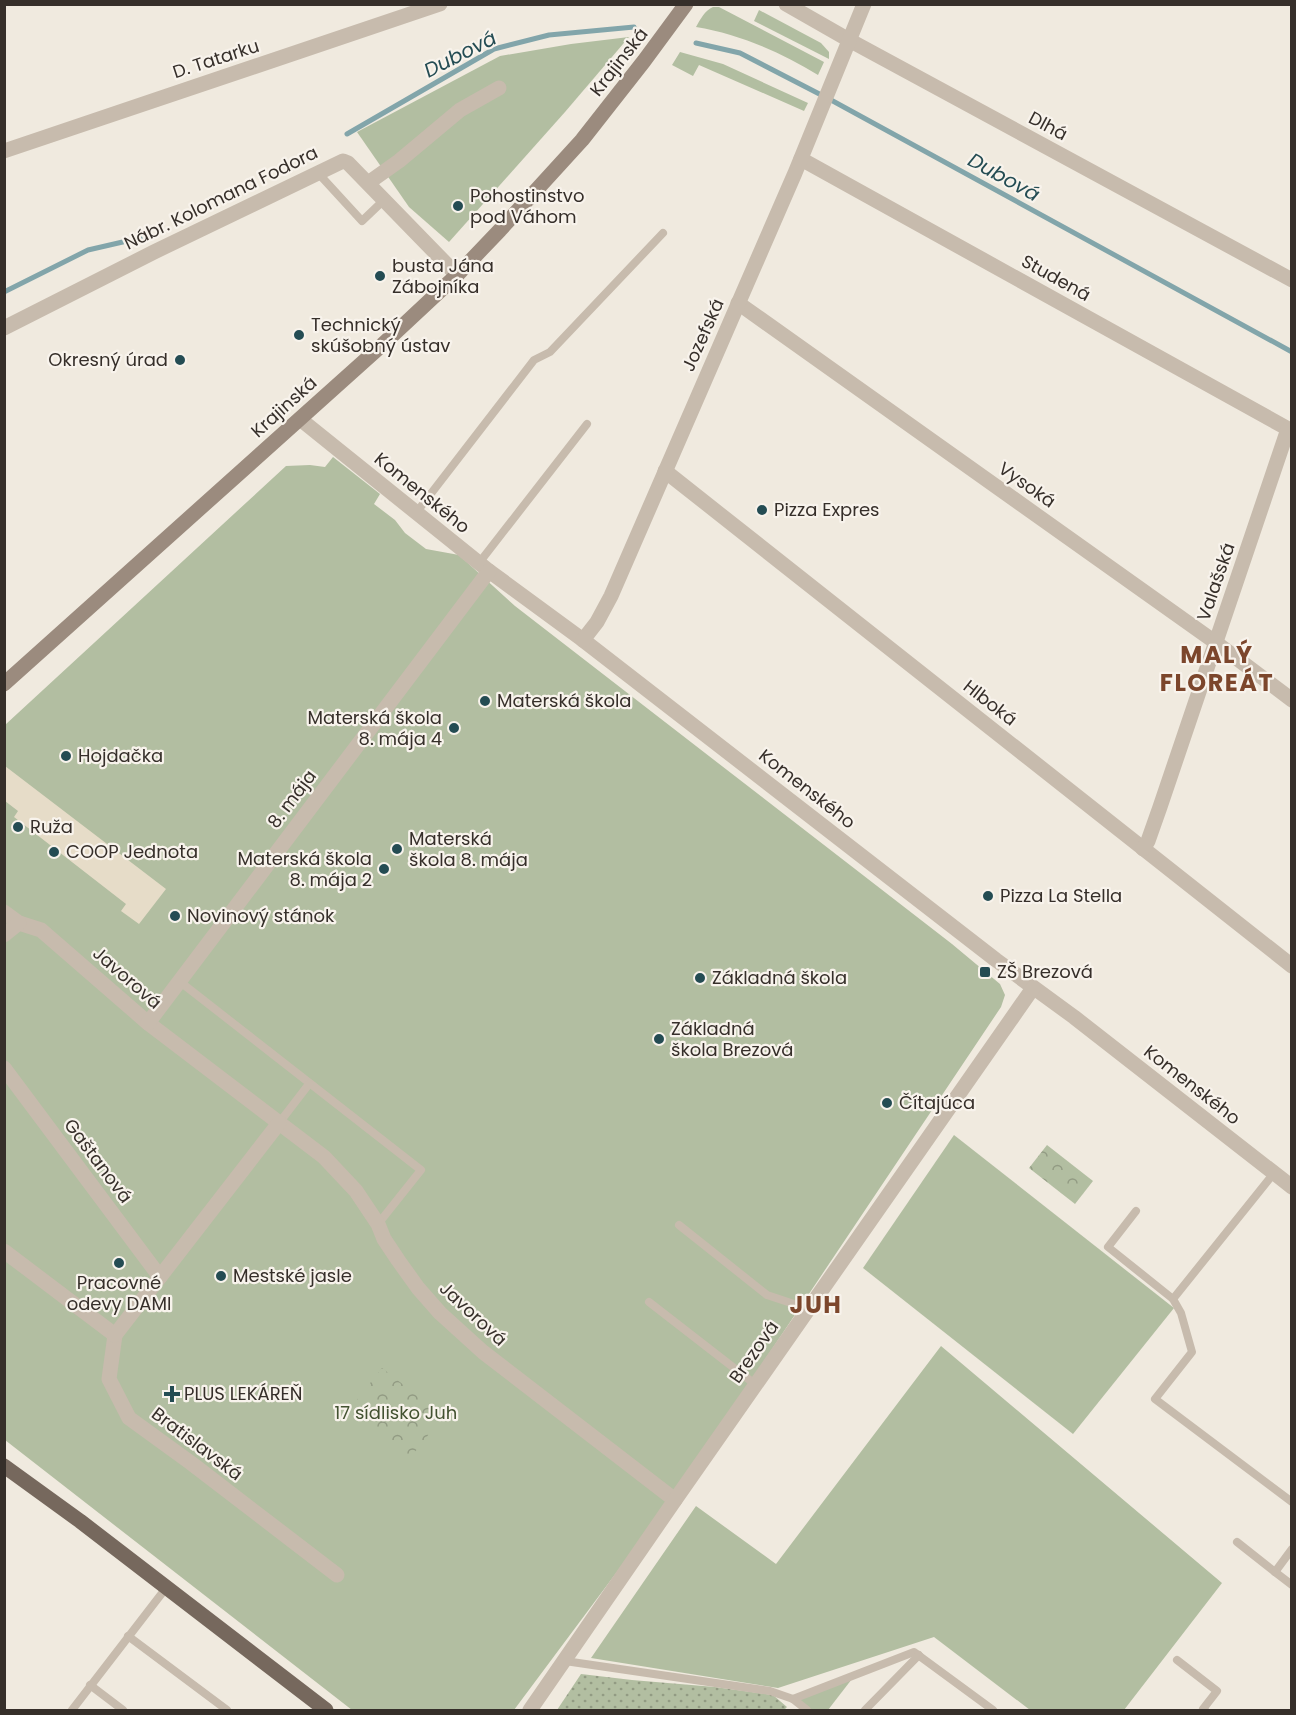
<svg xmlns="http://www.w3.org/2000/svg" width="1296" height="1715" viewBox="0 0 1296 1715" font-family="Poppins,sans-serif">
  <defs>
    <pattern id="park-crowns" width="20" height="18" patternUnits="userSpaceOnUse" patternTransform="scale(1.5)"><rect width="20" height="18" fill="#b2bea1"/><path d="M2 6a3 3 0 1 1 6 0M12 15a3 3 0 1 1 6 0" fill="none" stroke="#929b83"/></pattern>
    <pattern id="garden-dots" width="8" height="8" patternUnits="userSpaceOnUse" patternTransform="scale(1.5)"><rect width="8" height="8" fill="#b2bea1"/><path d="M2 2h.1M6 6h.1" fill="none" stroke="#929b83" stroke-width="1.8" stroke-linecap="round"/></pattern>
  </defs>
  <rect width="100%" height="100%" fill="#f0eadf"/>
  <!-- grass -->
  <g fill="#b2bea1">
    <path d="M713,7H719L824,62L818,75C780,52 739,34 696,27C700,20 705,10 713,7Z"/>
    <path d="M759,10L821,43L829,52V59L754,21Z"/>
    <path d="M629,37L565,112L449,242L409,207L357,132L500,56L571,44Z"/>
    <path d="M680,52L723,64L808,103L804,111L699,65L693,76L672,65Z"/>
    <path d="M333,457L380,494L374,504L395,520L405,533L426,549L459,555L515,606L952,944L1000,984L1005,995L1001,1007L675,1494L514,1710H352L5,1440V725L286,466L310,465L325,467Z"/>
    <path d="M954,1135L1174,1308L1073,1434L863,1268Z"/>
    <path d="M941,1346L1222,1583L1124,1710H1030L934,1637L778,1688L591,1658L696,1506L776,1564Z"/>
    <path d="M855,1675L828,1710H807L793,1699Z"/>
  </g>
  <!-- park -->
  <g fill="url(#park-crowns)">
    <path d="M1047,1145L1093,1181L1075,1204L1029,1168Z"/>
    <path d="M382,1368L443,1416L411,1457L349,1410Z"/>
  </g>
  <!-- garden -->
  <path fill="url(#garden-dots)" d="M581,1674L632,1680L715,1687L773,1695L787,1707L784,1710H557Z"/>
  <!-- plaza -->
  <path fill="#e6dcc8" d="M5,766L166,889L139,924L121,911L126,904L14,817L18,811L5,801Z"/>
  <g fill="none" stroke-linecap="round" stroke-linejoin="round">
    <!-- stream -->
    <g stroke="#82a5aa" stroke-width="5">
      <path d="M696,43L740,53L831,100L1292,352"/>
      <path d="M347,134L494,49L549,35L634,27"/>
      <path d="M4,292L88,250L140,238"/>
    </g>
    <!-- service -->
    <g stroke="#c7bbad" stroke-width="8">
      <path d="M318,173L362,221L384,200"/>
      <path d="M416,513L534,360L550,352L663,233"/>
      <path d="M479,563L587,424"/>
      <path d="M179,981L421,1170L378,1224"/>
      <path d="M279,1123L309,1084"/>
      <path d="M1136,1211L1108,1247L1173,1299L1274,1173"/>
      <path d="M679,1225L767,1295L797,1305L806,1312"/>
      <path d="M1173,1299L1181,1313L1192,1352L1155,1399L1292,1502"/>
      <path d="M649,1302L756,1385"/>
      <path d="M1237,1542L1275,1572L1292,1549"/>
      <path d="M1275,1572L1292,1585"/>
      <path d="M128,1636L227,1710"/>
      <path d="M1177,1660L1217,1691L1203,1709L1205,1710"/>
      <path d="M565,1661L770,1691L793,1699L914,1652L993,1710"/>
      <path d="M90,1685L123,1710"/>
      <path d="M793,1699L807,1710"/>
      <path d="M72,1710L166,1588"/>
      <path d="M865,1710L919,1655"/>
    </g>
    <!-- minor -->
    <g stroke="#c7bbad" stroke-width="15">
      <path d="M786,4L849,40L1292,280"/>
      <path d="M4,151L440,4"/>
      <path d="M801,159L1292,431"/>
      <path d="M368,183L399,161L460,110L499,88"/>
      <path d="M738,303L1215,642L1292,700"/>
      <path d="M4,328L154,252L343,161L348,163L457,275"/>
      <path d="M300,419L489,571L583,640L996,960L1074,1017L1292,1187"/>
      <path d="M665,471L1292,966"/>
      <path d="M583,640L597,622L611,596L795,173L864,4"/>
      <path d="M1143,849L1148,841L1160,807L1288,429"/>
      <path d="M4,912L19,923L41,930L148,1023L324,1157L356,1191L378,1224L384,1239L398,1260L418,1288L440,1313L483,1352L675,1500"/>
      <path d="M4,935L19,923"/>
      <path d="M148,1023L489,571"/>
      <path d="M4,1068L160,1277"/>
      <path d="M4,1251L115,1335L109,1379L129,1418L191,1463L337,1575"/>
      <path d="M115,1335L279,1123"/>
      <path d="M530,1710L675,1500L1033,988"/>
    </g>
    <!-- secondary -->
    <path stroke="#9b8b7e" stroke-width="15" d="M4,684L381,346L457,275L500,230L582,140L644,61L686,4"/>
    <!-- primary -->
    <path stroke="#76685d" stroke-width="15" d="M4,1466L80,1521L326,1710"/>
  </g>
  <!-- markers -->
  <g fill="#244c53" stroke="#f8f3ec" stroke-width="2">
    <circle cx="458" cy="206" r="6"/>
    <circle cx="380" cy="276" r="6"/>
    <circle cx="299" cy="335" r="6"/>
    <circle cx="180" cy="360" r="6"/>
    <circle cx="762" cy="510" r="6"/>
    <circle cx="485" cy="701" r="6"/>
    <circle cx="454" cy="728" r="6"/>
    <circle cx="66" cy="756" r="6"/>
    <circle cx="18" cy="827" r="6"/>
    <circle cx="397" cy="849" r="6"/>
    <circle cx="54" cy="852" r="6"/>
    <circle cx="384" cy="869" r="6"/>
    <circle cx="988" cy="896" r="6"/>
    <circle cx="175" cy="916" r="6"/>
    <rect x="979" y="966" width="12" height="12" rx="3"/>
    <circle cx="700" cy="978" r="6"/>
    <circle cx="659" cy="1039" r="6"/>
    <circle cx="887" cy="1103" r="6"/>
    <circle cx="119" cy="1263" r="6"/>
    <circle cx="221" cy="1276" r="6"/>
    <path d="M169 1385h6v6h6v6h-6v6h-6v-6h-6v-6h6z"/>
  </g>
  <g text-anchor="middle" stroke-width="4.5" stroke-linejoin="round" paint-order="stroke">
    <!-- street labels -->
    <g font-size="18" fill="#362f2a" stroke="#f8f3ec">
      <text transform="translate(216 59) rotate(-18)" y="6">D. Tatarku</text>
      <text transform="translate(619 62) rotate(-52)" y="6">Krajinská</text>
      <text transform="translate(1048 126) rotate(28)" y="6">Dlhá</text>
      <text transform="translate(221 198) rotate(-26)" y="6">Nábr. Kolomana Fodora</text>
      <text transform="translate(1056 278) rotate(29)" y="6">Studená</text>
      <text transform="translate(703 335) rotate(-66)" y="6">Jozefská</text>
      <text transform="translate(284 407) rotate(-42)" y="6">Krajinská</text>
      <text transform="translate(1027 485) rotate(35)" y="6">Vysoká</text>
      <text transform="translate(422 493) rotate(39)" y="6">Komenského</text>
      <text transform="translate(1216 582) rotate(-71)" y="6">Valašská</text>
      <text transform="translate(990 703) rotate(38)" y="6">Hlboká</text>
      <text transform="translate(807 789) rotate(38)" y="6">Komenského</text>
      <text transform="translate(292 799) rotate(-53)" y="6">8. mája</text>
      <text transform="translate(127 978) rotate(41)" y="6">Javorová</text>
      <text transform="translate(1192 1085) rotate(38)" y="6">Komenského</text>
      <text transform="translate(98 1161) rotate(53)" y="6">Gaštanová</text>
      <text transform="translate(473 1314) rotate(43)" y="6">Javorová</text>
      <text transform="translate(754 1352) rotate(-55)" y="6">Brezová</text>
      <text transform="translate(197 1444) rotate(37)" y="6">Bratislavská</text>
    </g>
    <!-- poi labels -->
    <g font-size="18" fill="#362f2a" stroke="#f8f3ec" text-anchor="start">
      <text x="470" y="202">Pohostinstvo<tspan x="470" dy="21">pod Váhom</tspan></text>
      <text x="392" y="272">busta Jána<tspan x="392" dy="21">Zábojníka</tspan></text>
      <text x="311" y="331">Technický<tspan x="311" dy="21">skúšobný ústav</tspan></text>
      <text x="168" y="366" text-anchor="end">Okresný úrad</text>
      <text x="774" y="516">Pizza Expres</text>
      <text x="497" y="707">Materská škola</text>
      <text x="442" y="724" text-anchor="end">Materská škola<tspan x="442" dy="21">8. mája 4</tspan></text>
      <text x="78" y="762">Hojdačka</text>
      <text x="30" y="833">Ruža</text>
      <text x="409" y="845">Materská<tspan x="409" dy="21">škola 8. mája</tspan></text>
      <text x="66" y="858">COOP Jednota</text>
      <text x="372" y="865" text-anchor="end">Materská škola<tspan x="372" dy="21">8. mája 2</tspan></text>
      <text x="1000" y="902">Pizza La Stella</text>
      <text x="187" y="922">Novinový stánok</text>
      <text x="997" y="978">ZŠ Brezová</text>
      <text x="712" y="984">Základná škola</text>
      <text x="671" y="1035">Základná<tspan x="671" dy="21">škola Brezová</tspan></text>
      <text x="899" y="1109">Čítajúca</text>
      <text x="233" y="1282">Mestské jasle</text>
      <text x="119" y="1289" text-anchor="middle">Pracovné<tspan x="119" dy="21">odevy DAMI</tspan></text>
      <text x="184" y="1400">PLUS LEKÁREŇ</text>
    </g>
    <!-- park labels -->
    <g font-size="18" fill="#435231" stroke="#f8f3ec">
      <text x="396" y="1419">17 sídlisko Juh</text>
    </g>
    <!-- water labels -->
    <g font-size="20" font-style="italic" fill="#244c53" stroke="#f8f3ec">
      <text transform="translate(460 54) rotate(-27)" y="7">Dubová</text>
      <text transform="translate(1004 177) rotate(29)" y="7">Dubová</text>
    </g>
    <!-- district labels -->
    <g font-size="24" font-weight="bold" letter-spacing="1.5" fill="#7c462c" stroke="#f8f3ec">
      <text x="1217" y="663">MALÝ<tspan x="1217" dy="28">FLOREÁT</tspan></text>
      <text x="816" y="1313">JUH</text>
    </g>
  </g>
  <!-- border -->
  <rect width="1296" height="1715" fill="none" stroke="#362f2a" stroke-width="12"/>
</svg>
